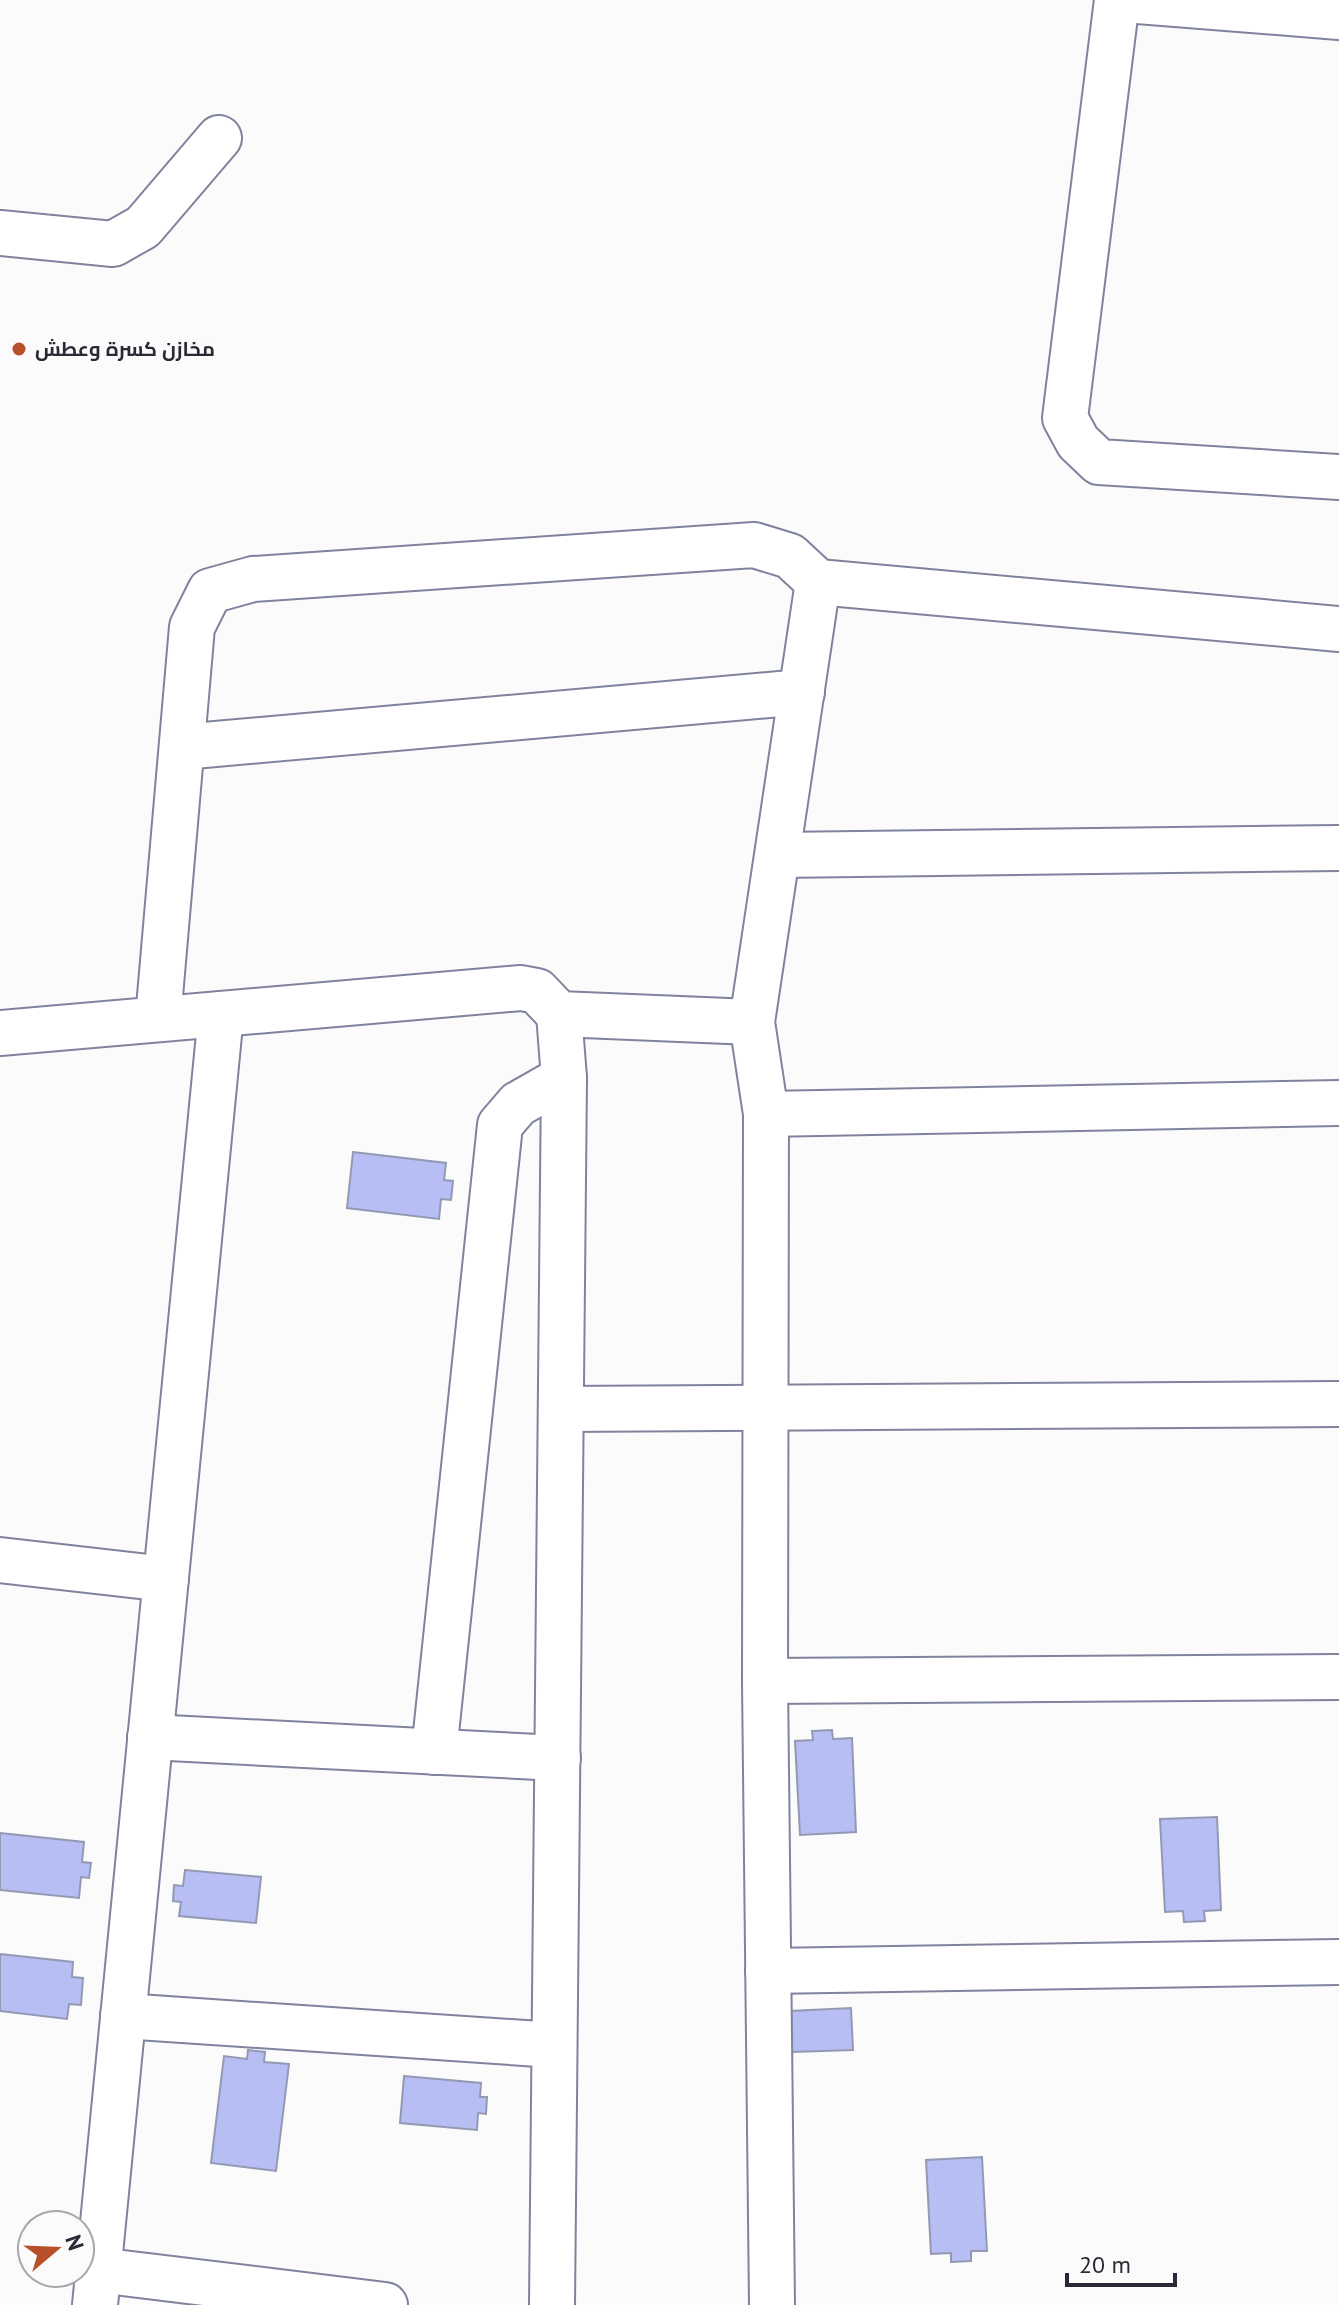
<svg xmlns="http://www.w3.org/2000/svg" width="1339" height="2305" viewBox="0 0 1339 2305" font-family="'PT Sans',Cairo,sans-serif">
  <rect width="100%" height="100%" fill="#fbfbfb"/>
  <!-- building -->
  <g fill="#b6bef4" stroke="#9499b3" stroke-width="2">
    <path d="M353,1152L446,1163L444,1180L453,1181L451,1200L441,1199L439,1219L347,1208Z"/>
    <path d="M832,1730L833,1739L852,1738L856,1832L800,1835L795,1741L813,1740L812,1731Z"/>
    <path d="M1217,1817L1221,1910L1204,1911L1205,1921L1184,1922L1183,1911L1165,1912L1160,1819Z"/>
    <path d="M0,1833L84,1842L82,1862L91,1863L89,1878L81,1877L79,1898L0,1890Z"/>
    <path d="M185,1870L261,1877L256,1923L179,1916L181,1902L173,1901L174,1885L183,1886Z"/>
    <path d="M0,1954L73,1962L72,1977L83,1978L81,2005L69,2004L67,2019L0,2011Z"/>
    <path d="M851,2008L853,2050L792,2052L790,2011Z"/>
    <path d="M248,2050L265,2052L264,2062L289,2064L276,2171L211,2163L224,2056L247,2059Z"/>
    <path d="M404,2076L481,2083L480,2097H487L486,2114L478,2113L477,2130L400,2123Z"/>
    <path d="M982,2157L987,2251H971V2261L951,2262V2253L931,2254L926,2160Z"/>
  </g>
  <g fill="none" stroke-linecap="round" stroke-linejoin="round">
    <!-- minor casing -->
    <g stroke="#7f839d" stroke-width="48">
      <g id="minor">
        <path d="M1117,0L1065,418L1078,442L1099,462L1339,477"/>
        <path d="M1125,0L1339,17"/>
        <path d="M0,233L113,244L143,227L219,138"/>
        <path d="M182,747L802,692"/>
        <path d="M778,855L1339,848"/>
        <path d="M158,1019L192,627L210,591L253,579L754,545L790,556L818,582L1339,629"/>
        <path d="M0,1033L521,988L537,991L559,1014L752,1022"/>
        <path d="M766,1114L1339,1103"/>
        <path d="M561,1409L1339,1404"/>
        <path d="M0,1560L166,1579"/>
        <path d="M765,1681L1339,1677"/>
        <path d="M150,1737L558,1758"/>
        <path d="M434,1752L500,1125L518,1104L564,1078"/>
        <path d="M768,1971L1339,1962"/>
        <path d="M123,2016L554,2045"/>
        <path d="M98,2270L385,2305"/>
        <path d="M95,2305L221,1014"/>
        <path d="M552,2305L564,1078L559,1014"/>
        <path d="M772,2305L765,1681L766,1114L752,1022L818,582"/>
      </g>
    </g>
    <!-- minor -->
    <use href="#minor" stroke="#fff" stroke-width="44"/>
  </g>
  <!-- markers -->
  <circle fill="#b74f29" stroke="#fbfbfb" stroke-width="3" cx="19" cy="349" r="8"/>
  <g text-anchor="middle" stroke-width="6" stroke-linejoin="round" paint-order="stroke">
    <!-- poi labels -->
    <g font-size="20" font-weight="bold" fill="#292a35" stroke="#fbfbfb" text-anchor="start">
      <text x="35" y="356">مخازن كسرة وعطش</text>
    </g>
  </g>
  <!-- north arrow -->
  <g transform="translate(56 2249) rotate(71)"><circle r="38" fill="#fbfbfb" stroke="#a7a7ac" stroke-width="2"/>
  <path d="M0-6L14 30L0 20L-14 30Z" fill="#b74f29"/>
  <text y="-12" font-size="22" font-weight="bold" text-anchor="middle" fill="#292a35">N</text>
  </g>
  <!-- scale -->
  <path d="M1067 2273v12h108v-12" fill="none" stroke="#292a35" stroke-width="4"/>
  <text x="1079" y="2273" font-size="24" fill="#292a35" stroke="#fbfbfb" stroke-width="6" paint-order="stroke">20 m</text>
</svg>
